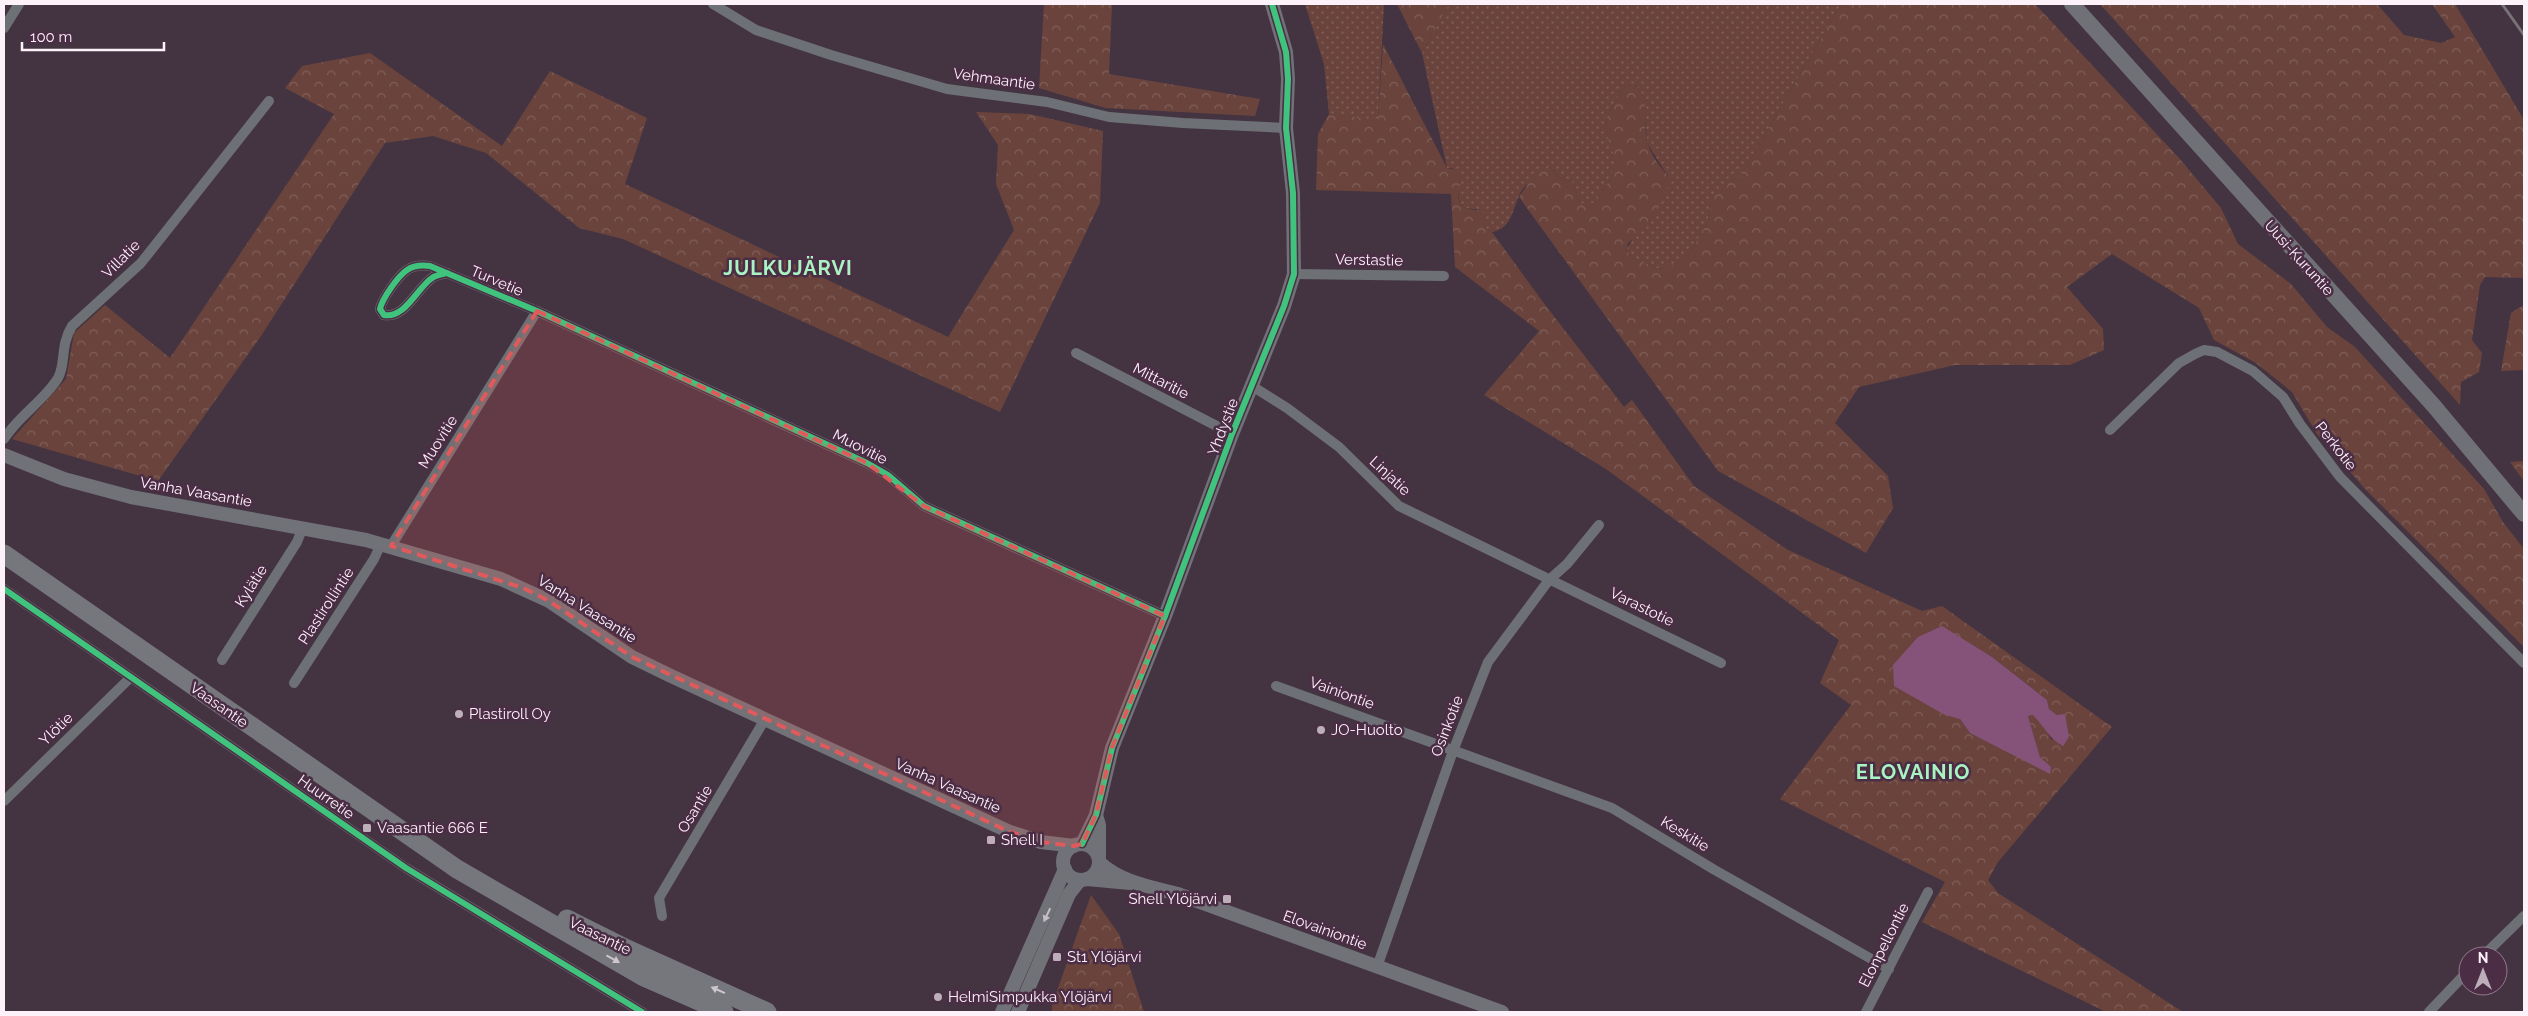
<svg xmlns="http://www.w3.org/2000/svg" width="2528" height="1016" viewBox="0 0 2528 1016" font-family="Raleway,sans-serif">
  <defs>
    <pattern id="grass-dots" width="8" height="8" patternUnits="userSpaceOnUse" patternTransform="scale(1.25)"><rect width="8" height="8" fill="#6a443c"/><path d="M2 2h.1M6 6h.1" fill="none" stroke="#805f59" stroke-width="1.8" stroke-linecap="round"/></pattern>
    <pattern id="forest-crowns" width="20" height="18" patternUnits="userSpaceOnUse" patternTransform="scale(1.25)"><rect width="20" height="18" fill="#6a443c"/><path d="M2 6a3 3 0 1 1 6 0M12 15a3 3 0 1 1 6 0" fill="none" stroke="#805f59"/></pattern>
  </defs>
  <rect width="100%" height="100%" fill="#443441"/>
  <!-- grass -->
  <g fill="url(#grass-dots)">
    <path d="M1305,4H1384L1378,121L1329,114L1324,64Z"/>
    <path d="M1449,4H1841L1741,175L1725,184L1710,205L1708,222L1687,257L1674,266L1659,269L1632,258L1626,250L1669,178L1647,143L1644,98L1636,85H1626C1619,96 1607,110 1606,123C1605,133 1609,141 1613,150C1620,169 1605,188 1594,203H1581L1572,182L1558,176L1550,167C1542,173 1528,181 1522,190C1512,206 1514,228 1492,232L1485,227L1477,209C1453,210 1459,193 1460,176L1452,168H1447L1422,53Z"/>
  </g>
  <!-- forest -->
  <g fill="url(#forest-crowns)" fill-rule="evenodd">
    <path d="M1044,4H1112L1109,74L1260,99L1255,116L1106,108L1039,88Z"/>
    <path d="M1397,4H1449L1422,53Z"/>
    <path d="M1841,4H2035L2179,158L2221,208L2238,244L2291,284L2327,327L2355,347L2484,489L2503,522L2524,549V647L2366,490L2317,434L2292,392L2256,363L2214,340L2199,308L2112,254L2067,287L2103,329L2104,350L2070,365H1955L1859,387L1835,423L1888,476L1893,508L1866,553L1718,471L1519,197L1535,173L1550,167L1558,176L1572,182L1581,203H1594C1605,188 1620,169 1612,150C1609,140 1605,134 1606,123C1607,110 1619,96 1626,85L1632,83C1653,96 1642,121 1647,141C1650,155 1661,167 1669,178L1670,184L1648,226L1628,243L1626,250L1632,258L1659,269L1674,265L1687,257L1708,222L1711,198L1725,184L1741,175Z"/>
    <path d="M2100,4H2377L2404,35L2441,43L2455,37L2432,4H2455L2524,120V278L2485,277L2480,285L2472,340L2482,353L2479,372L2461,382L2460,405Z"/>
    <path d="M1383,44L1447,168C1474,172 1451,192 1461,204C1466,211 1476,209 1483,211L1485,227L1492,232L1543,302L1624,407L1632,400L1694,486L1788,550L1922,611L1942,606L2112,727L1998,862L1988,880L1998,893L2183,1012H2106L1922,922L1945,882L1780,799L1851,705L1820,683L1839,640L1606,469L1484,395L1539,331L1455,267L1451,194L1316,190L1318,134L1329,114L1378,120ZM1942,627L1992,657L2047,700L2049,709L2057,715L2052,741L2044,726L2033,714L2028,716L2040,757L2050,767L1970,733L1960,719Z"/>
    <path d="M370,53L502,146L550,71L647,118L625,184L948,337L1014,230L996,184L998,145L976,112L1030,114L1103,131L1100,203L1000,412L623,239L579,228L486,153L433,136L385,143L261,336L158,481L12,439L66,379L74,333L105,305L170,358L334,114L285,88L302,66Z"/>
    <path d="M2522,306H2524V370L2501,371L2511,313Z"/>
    <path d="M2524,461V481L2510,462Z"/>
    <path d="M1091,895L1119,934L1144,1012H1052V1005Z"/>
  </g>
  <!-- water -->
  <path fill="#85537a" d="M1942,626L1992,657L2047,700L2049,709L2057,715L2065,714L2069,737L2063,746C2049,739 2044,726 2033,715L2028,716L2040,757L2051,767L2050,774L1970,733L1960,719L1945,715L1894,686L1893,665L1918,637Z"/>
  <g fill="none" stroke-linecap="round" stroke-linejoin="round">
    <!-- street -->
    <g stroke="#6d7175" stroke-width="10">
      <path d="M713,4L756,30L831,55L947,89L1047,102L1109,117L1183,123L1286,128"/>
      <path d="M4,28L19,4"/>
      <path d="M447,273C442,274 436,275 432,278C417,288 405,319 384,315L380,309C382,299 398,276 407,270C414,265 422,265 430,266L537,311L867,463L888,475L924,506L1165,616"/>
      <path d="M1294,274L1444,276"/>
      <path d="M1076,353L1232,434"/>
      <path d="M1252,386L1287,408L1339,447L1399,506L1721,663"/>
      <path d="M2110,430L2179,363L2195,354L2204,350L2217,352L2253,371L2283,397L2300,424L2340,477L2524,663"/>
      <path d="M4,439C18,416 44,401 58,378C66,364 60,345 72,326L141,263L269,101"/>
      <path d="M391,546L537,311"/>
      <path d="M4,589L406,868L642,1012"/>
      <path d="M222,660L297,542L303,527"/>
      <path d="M294,683L374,559L381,544"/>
      <path d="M1276,686L1612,808L1713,869L1889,969"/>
      <path d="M4,801L130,678"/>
      <path d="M662,916L659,898L765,719"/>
      <path d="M2483,956L2524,916"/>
      <path d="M1377,967L1453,751L1488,662L1549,580L1567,564L1599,525"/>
      <path d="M1866,1012L1928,892"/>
      <path d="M2429,1012L2468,971"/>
    </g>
    <!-- secondary -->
    <g stroke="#707278" stroke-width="14">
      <path d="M4,455L64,479L131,497L366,540L501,579L549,601L632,657L671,676L1010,832L1041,842L1074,846"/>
      <path d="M1096,815L1099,825V857"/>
      <path d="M1082,844L1096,815L1112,748L1165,616L1232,434L1284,306L1294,274L1293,193L1286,128L1288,79L1286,52L1272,4"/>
      <circle cx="1081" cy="862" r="18"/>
      <path d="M1099,862C1120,882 1151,887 1178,894L1502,1012"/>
      <path d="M1087,879L1130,883"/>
      <path d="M1002,1012L1065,869"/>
      <path d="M1018,1012L1069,894L1080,880"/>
    </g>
    <!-- primary -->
    <path stroke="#707077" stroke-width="16" d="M2072,4L2434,406L2524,514"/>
    <!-- highway -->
    <g stroke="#76777d" stroke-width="19">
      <path d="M4,554L457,869L644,977L724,1012"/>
      <path d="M567,919L629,950L767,1012"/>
    </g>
    <!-- rail -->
    <path stroke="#777278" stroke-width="3" d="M2502,4L2524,35"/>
    <!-- cycleway casing -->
    <g stroke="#4b2d45" stroke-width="9">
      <g id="cycleway">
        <path d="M447,273C442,274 436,275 432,278C417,288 405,319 384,315L380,309C382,299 398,276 407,270C414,265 422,265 430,266L537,311L867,463L888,475L924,506L1165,616"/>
        <path d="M4,589L406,868L642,1012"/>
        <path d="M1082,844L1096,815L1112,748L1165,616L1232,434L1284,306L1294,274L1293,193L1286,128L1288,79L1286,52L1272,4"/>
      </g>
    </g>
    <!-- cycleway -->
    <use href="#cycleway" stroke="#40c37c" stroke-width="6"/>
  </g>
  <!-- one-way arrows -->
  <defs><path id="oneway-solid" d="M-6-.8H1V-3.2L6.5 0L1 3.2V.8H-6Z" transform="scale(1.25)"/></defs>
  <use fill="#c5bec6" href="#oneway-solid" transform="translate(1047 915) rotate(115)"/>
  <g fill="#cec6ce">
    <use href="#oneway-solid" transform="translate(613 959) rotate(29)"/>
    <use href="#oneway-solid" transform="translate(718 990) rotate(-156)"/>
  </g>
  <!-- marked area -->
  <path fill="#e05a5c" fill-opacity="0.2" stroke="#e05a5c" stroke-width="4" stroke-dasharray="10 6" stroke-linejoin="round" d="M537,311L867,463L924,506L1165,616L1112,748L1096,815L1082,844L1074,846L1041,842L1010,832L632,657L549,601L523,588L391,546Z"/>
  <!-- markers -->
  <g fill="#bcafb9" stroke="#4b2d45" stroke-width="2">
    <circle cx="459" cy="714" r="5"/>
    <circle cx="1321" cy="730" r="5"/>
    <rect x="362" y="823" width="10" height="10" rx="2.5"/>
    <rect x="986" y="835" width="10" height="10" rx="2.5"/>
    <rect x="1222" y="894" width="10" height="10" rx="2.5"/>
    <rect x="1052" y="952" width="10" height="10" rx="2.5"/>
    <circle cx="938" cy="997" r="5"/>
  </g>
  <g text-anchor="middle" stroke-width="5" stroke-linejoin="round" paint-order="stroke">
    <!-- street labels -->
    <g font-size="15" fill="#fdf1fa" stroke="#4b2d45">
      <text transform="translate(994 79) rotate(8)" y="5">Vehmaantie</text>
      <text transform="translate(2299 258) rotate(48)" y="5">Uusi-Kuruntie</text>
      <text transform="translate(121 259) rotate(-45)" y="5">Villatie</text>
      <text transform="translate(1369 260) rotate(1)" y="5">Verstastie</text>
      <text transform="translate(497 281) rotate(23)" y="5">Turvetie</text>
      <text transform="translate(1161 381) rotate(27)" y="5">Mittaritie</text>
      <text transform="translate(1223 427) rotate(-69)" y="5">Yhdystie</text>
      <text transform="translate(438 442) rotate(-58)" y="5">Muovitie</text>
      <text transform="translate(2336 446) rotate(52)" y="5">Perkotie</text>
      <text transform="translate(860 447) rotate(27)" y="5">Muovitie</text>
      <text transform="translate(1390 476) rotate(43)" y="5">Linjatie</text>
      <text transform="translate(196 492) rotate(10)" y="5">Vanha Vaasantie</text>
      <text transform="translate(251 586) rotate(-58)" y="5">Kylätie</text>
      <text transform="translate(326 606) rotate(-57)" y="5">Plastirollintie</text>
      <text transform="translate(1642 607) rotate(26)" y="5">Varastotie</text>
      <text transform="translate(587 609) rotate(32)" y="5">Vanha Vaasantie</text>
      <text transform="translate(1342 693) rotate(20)" y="5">Vainiontie</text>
      <text transform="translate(219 705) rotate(35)" y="5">Vaasantie</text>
      <text transform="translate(1447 726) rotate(-69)" y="5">Osinkotie</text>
      <text transform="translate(56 729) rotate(-44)" y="5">Ylötie</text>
      <text transform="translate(948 786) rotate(24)" y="5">Vanha Vaasantie</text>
      <text transform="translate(326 797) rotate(35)" y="5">Huurretie</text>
      <text transform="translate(695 809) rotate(-59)" y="5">Osantie</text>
      <text transform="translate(1685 834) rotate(31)" y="5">Keskitie</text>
      <text transform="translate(1325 930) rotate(20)" y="5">Elovainiontie</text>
      <text transform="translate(600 936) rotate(26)" y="5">Vaasantie</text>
      <text transform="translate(1884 945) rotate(-63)" y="5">Elonpellontie</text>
    </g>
    <!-- poi labels -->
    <g font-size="15" fill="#fdf1fa" stroke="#4b2d45" text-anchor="start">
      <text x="469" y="719">Plastiroll Oy</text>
      <text x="1331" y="735">JO-Huolto</text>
      <text x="377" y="833">Vaasantie 666 E</text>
      <text x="1001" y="845">Shell I</text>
      <text x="1217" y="904" text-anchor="end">Shell Ylöjärvi</text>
      <text x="1067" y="962">St1 Ylöjärvi</text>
      <text x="948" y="1002">HelmiSimpukka Ylöjärvi</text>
    </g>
    <!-- district labels -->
    <g font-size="20" font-weight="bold" letter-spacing="1" fill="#a9f3c2" stroke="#4b2d45">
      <text x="788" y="275">JULKUJÄRVI</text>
      <text x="1913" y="779">ELOVAINIO</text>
    </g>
  </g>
  <!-- border -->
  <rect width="2528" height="1016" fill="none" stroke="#fdf1fa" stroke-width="10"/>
  <!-- north arrow -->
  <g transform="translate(2483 971)"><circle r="24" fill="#4b2d45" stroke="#927b8d"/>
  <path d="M0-4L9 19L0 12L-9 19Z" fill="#bcafb9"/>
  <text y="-8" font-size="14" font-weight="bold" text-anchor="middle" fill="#fdf1fa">N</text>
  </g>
  <!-- scale -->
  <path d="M22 42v8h142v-8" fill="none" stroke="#fdf1fa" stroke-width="2.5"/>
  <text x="30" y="42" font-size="15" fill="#fdf1fa" stroke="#4b2d45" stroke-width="4" paint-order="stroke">100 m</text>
</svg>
